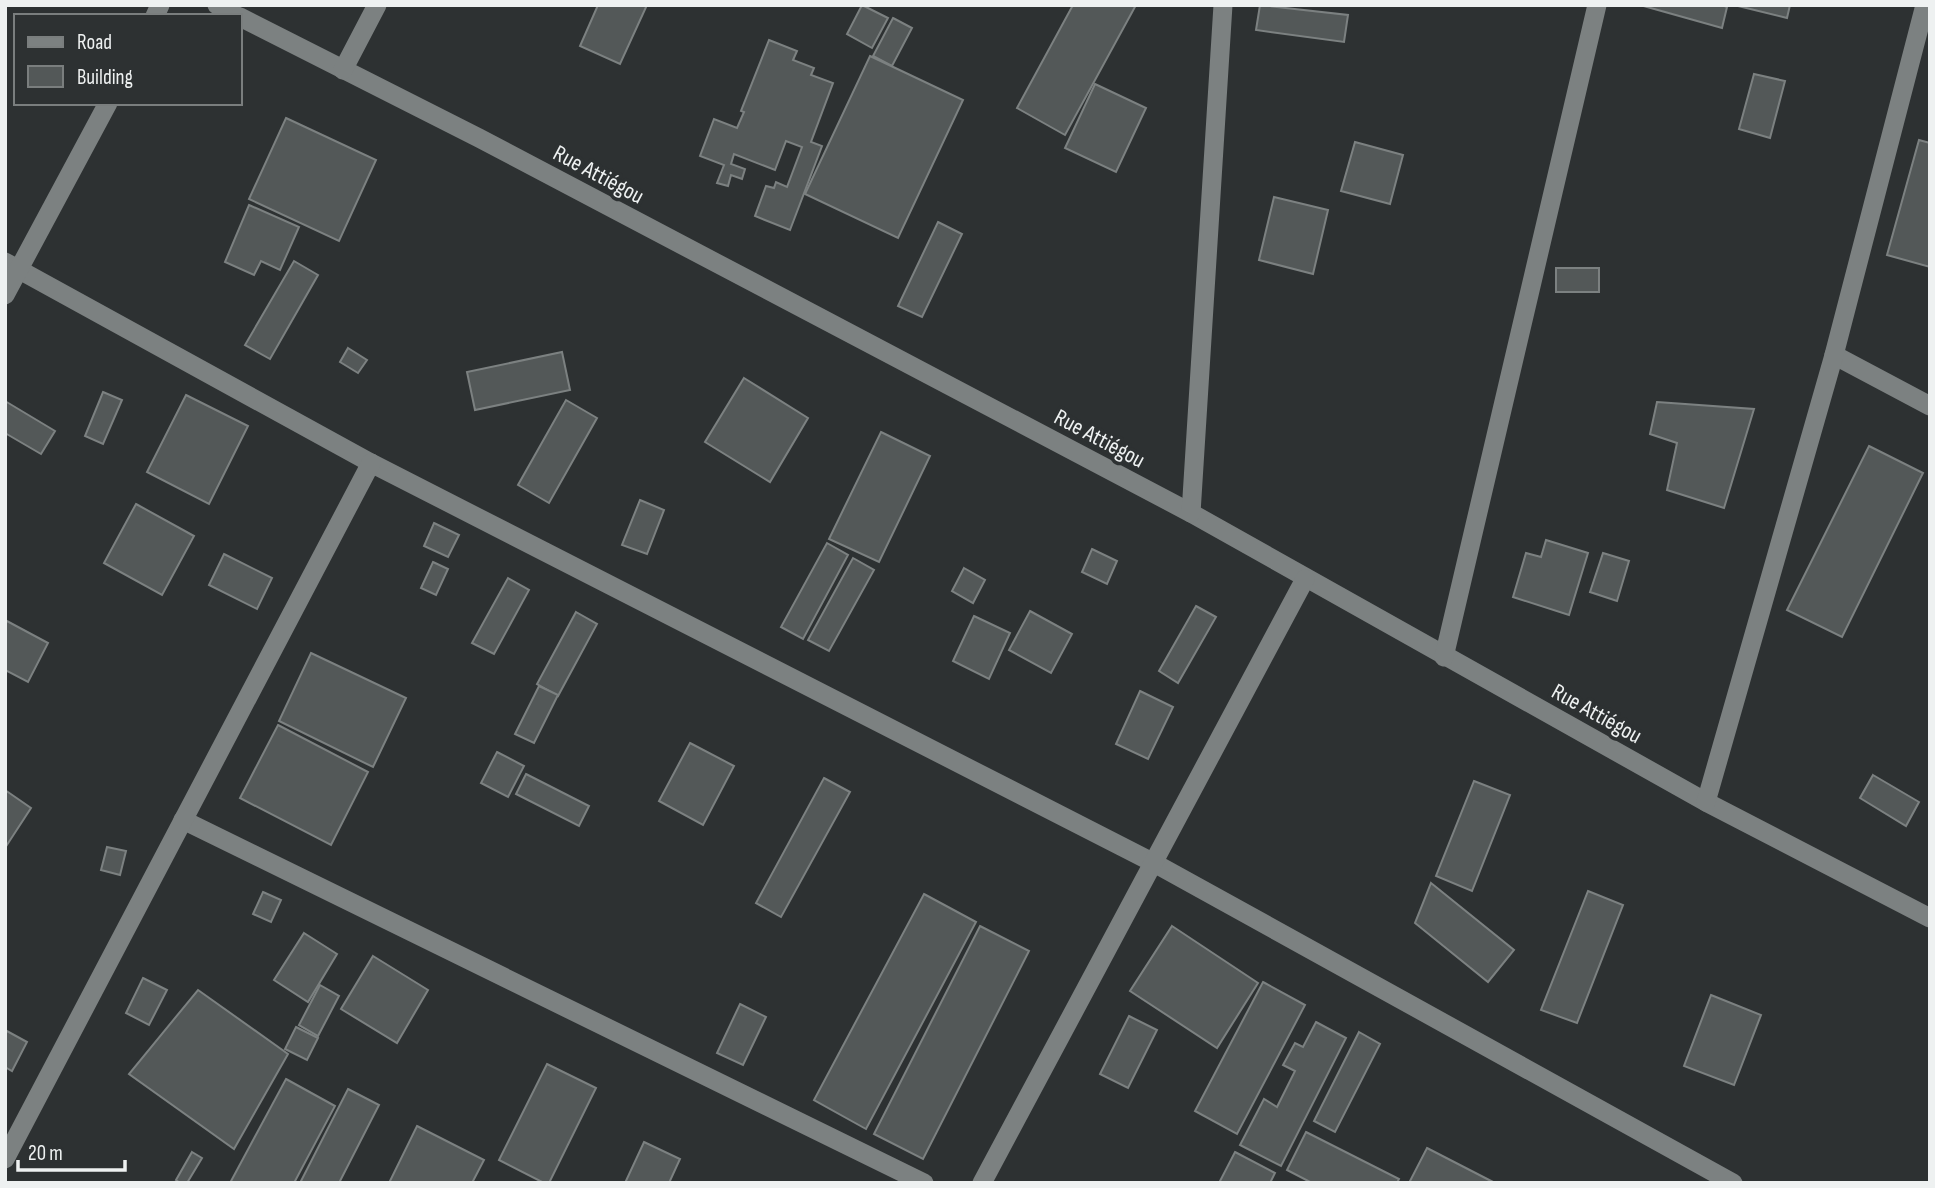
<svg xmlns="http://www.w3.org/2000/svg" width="1935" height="1188" viewBox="0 0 1935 1188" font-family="'Sofia Sans Condensed',sans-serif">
  <rect width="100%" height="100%" fill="#2d3132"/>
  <!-- building -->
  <g fill="#535858" stroke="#7c8181" stroke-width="2">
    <path d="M598,5H647L620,64L580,46Z"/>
    <path d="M862,5L888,18L872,48L847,34Z"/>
    <path d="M1073,5H1136L1065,135L1017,108Z"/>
    <path d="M1260,5L1348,15L1344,42L1256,30Z"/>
    <path d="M1640,5H1722L1727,7L1722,28Z"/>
    <path d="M1734,5H1790L1787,18Z"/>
    <path d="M893,18L912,28L892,66L873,56Z"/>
    <path d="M769,40L797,51L793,60L814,68L811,75L833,83L811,142L822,146L790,230L755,216L766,186L774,188L776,182L787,187L802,147L786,141L775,170L734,154L731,164L745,169L742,179L731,175L728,186L717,183L724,165L700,156L714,119L737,128L744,112L741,111Z"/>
    <path d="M870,56L963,100L898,238L805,194Z"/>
    <path d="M1754,74L1785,81L1770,138L1739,129Z"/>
    <path d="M1095,84L1146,108L1116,172L1065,148Z"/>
    <path d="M286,118L376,160L339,241L249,199Z"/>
    <path d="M1919,140L1930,143V267L1887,255Z"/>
    <path d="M1355,142L1403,155L1390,204L1341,191Z"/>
    <path d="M1274,197L1328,210L1313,274L1259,260Z"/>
    <path d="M249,205L299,227L280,270L261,261L254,275L225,262Z"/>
    <path d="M938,222L962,234L922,317L898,306Z"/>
    <path d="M294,261L318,275L270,359L245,345Z"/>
    <rect x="1556" y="268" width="43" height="24"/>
    <path d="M348,348L367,360L358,373L340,362Z"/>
    <path d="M562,352L570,390L475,410L467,372Z"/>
    <path d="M744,378L808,418L770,482L705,442Z"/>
    <path d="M103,392L122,400L103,444L85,436Z"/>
    <path d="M186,395L248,426L209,504L147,472Z"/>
    <path d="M566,400L597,418L549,503L518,485Z"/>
    <path d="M5,401L55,431L41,454L5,433Z"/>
    <path d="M1657,402L1754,409L1724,508L1667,490L1677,443L1650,434Z"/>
    <path d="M881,432L930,456L879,562L829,539Z"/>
    <path d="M1869,446L1923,473L1842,637L1787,610Z"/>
    <path d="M640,500L664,510L647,554L622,545Z"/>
    <path d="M136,504L194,536L162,595L104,563Z"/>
    <path d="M434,523L459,535L448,557L424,546Z"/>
    <path d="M1546,540L1588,553L1569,615L1513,597L1526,553L1541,557Z"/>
    <path d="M827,543L848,555L803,639L781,627Z"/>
    <path d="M1092,549L1117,561L1107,584L1082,572Z"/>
    <path d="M1603,553L1629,561L1617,601L1590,592Z"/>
    <path d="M224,554L272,578L257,609L209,585Z"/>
    <path d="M853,558L874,570L829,651L808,640Z"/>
    <path d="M433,562L448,569L436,595L421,588Z"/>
    <path d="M964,568L985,580L973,603L952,591Z"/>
    <path d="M508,578L529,590L494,654L472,643Z"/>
    <path d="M1196,606L1216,617L1178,683L1159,671Z"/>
    <path d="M1030,611L1072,634L1051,673L1009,650Z"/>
    <path d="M576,612L597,624L558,696L537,684Z"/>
    <path d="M974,616L1010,633L989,679L953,661Z"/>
    <path d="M5,620L48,643L28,682L5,670Z"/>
    <path d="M311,653L406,698L373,767L279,721Z"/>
    <path d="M539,686L558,695L534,743L515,734Z"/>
    <path d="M1140,691L1173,707L1148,759L1116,744Z"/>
    <path d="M278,725L368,772L331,845L240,798Z"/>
    <path d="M690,743L734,766L703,825L659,801Z"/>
    <path d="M497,752L524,766L508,797L481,783Z"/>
    <path d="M526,774L589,806L579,826L516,794Z"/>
    <path d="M1873,775L1919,802L1906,826L1860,798Z"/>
    <path d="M824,778L850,792L781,917L756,903Z"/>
    <path d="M1474,781L1510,795L1472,891L1436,876Z"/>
    <path d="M5,790L31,808L5,848Z"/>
    <path d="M107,847L126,851L120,875L101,870Z"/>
    <path d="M1431,883L1514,950L1488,982L1415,923Z"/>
    <path d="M1588,891L1623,905L1577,1023L1541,1010Z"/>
    <path d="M263,892L281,900L271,922L253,914Z"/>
    <path d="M924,894L976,922L866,1129L814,1100Z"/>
    <path d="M980,926L1029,951L923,1159L874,1134Z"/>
    <path d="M1172,926L1258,983L1217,1048L1130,991Z"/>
    <path d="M304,933L337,954L308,1002L274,980Z"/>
    <path d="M373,956L428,990L397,1043L341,1009Z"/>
    <path d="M143,978L167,990L149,1025L126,1013Z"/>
    <path d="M1263,982L1305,1005L1237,1134L1195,1111Z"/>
    <path d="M320,985L339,996L318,1036L299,1025Z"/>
    <path d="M198,990L288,1054L234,1149L129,1074Z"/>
    <path d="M1711,995L1761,1015L1734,1085L1684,1066Z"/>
    <path d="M740,1004L766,1017L743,1065L717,1053Z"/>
    <path d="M1129,1016L1157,1030L1128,1088L1100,1074Z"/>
    <path d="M1316,1022L1346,1038L1281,1166L1240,1145L1264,1099L1277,1107L1295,1071L1283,1065L1295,1043L1303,1047Z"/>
    <path d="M296,1027L318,1038L307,1060L285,1049Z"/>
    <path d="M5,1030L27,1042L12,1071L5,1067Z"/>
    <path d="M1359,1032L1380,1044L1335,1132L1314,1121Z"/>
    <path d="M547,1064L596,1088L549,1183H544L499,1160Z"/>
    <path d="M286,1079L335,1106L294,1183H230Z"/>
    <path d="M348,1089L379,1105L339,1183H300Z"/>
    <path d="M417,1126L484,1160L472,1183H389Z"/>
    <path d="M1306,1132L1399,1179L1397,1183H1312L1287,1170Z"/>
    <path d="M644,1142L680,1159L669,1183H625Z"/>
    <path d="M1427,1148L1495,1183H1409Z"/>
    <path d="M192,1152L202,1158L187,1183H180L176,1180Z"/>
    <path d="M1235,1152L1275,1173L1270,1183H1219Z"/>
  </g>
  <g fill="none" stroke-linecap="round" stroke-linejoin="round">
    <!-- minor -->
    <g stroke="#7c8181" stroke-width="19">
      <path d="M217,5L237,16"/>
      <path d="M155,16L160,5"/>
      <path d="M240,17L479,138L1191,513L1706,802L1930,918"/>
      <path d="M343,70L377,5"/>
      <path d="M5,262L371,463L1154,863L1733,1183"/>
      <path d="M5,295L108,103"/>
      <path d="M1834,355L1930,406"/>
      <path d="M1191,513L1223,5"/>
      <path d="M1444,657L1597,5"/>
      <path d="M1706,802L1834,355L1925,5"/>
      <path d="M183,820L924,1183"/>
      <path d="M5,1159L371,463"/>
      <path d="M982,1183L1305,579"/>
    </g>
  </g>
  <g text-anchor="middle" stroke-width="7" stroke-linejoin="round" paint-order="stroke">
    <!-- street labels -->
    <g font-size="23" fill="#eef1f1" stroke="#2d3132">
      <text transform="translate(599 174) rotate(28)" y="8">Rue Attiégou</text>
      <text transform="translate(1100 438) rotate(28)" y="8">Rue Attiégou</text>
      <text transform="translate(1597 713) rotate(29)" y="8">Rue Attiégou</text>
    </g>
  </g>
  <!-- border -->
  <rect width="1935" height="1188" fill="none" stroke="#eef1f1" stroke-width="14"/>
  <!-- legend -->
  <rect x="14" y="14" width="228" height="91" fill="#2d3132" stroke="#7a7e7e" stroke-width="2"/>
  <rect x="28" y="37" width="35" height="10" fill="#7c8181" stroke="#7a7e7e" stroke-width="2"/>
  <text x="77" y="49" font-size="21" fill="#eef1f1">Road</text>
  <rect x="28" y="66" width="35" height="21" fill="#535858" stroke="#7a7e7e" stroke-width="2"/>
  <text x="77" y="84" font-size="21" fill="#eef1f1">Building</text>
  <!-- scale -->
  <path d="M18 1160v10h107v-10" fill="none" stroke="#eef1f1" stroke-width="3.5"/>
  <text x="28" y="1160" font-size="21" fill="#eef1f1" stroke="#2d3132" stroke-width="5" paint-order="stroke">20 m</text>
</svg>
